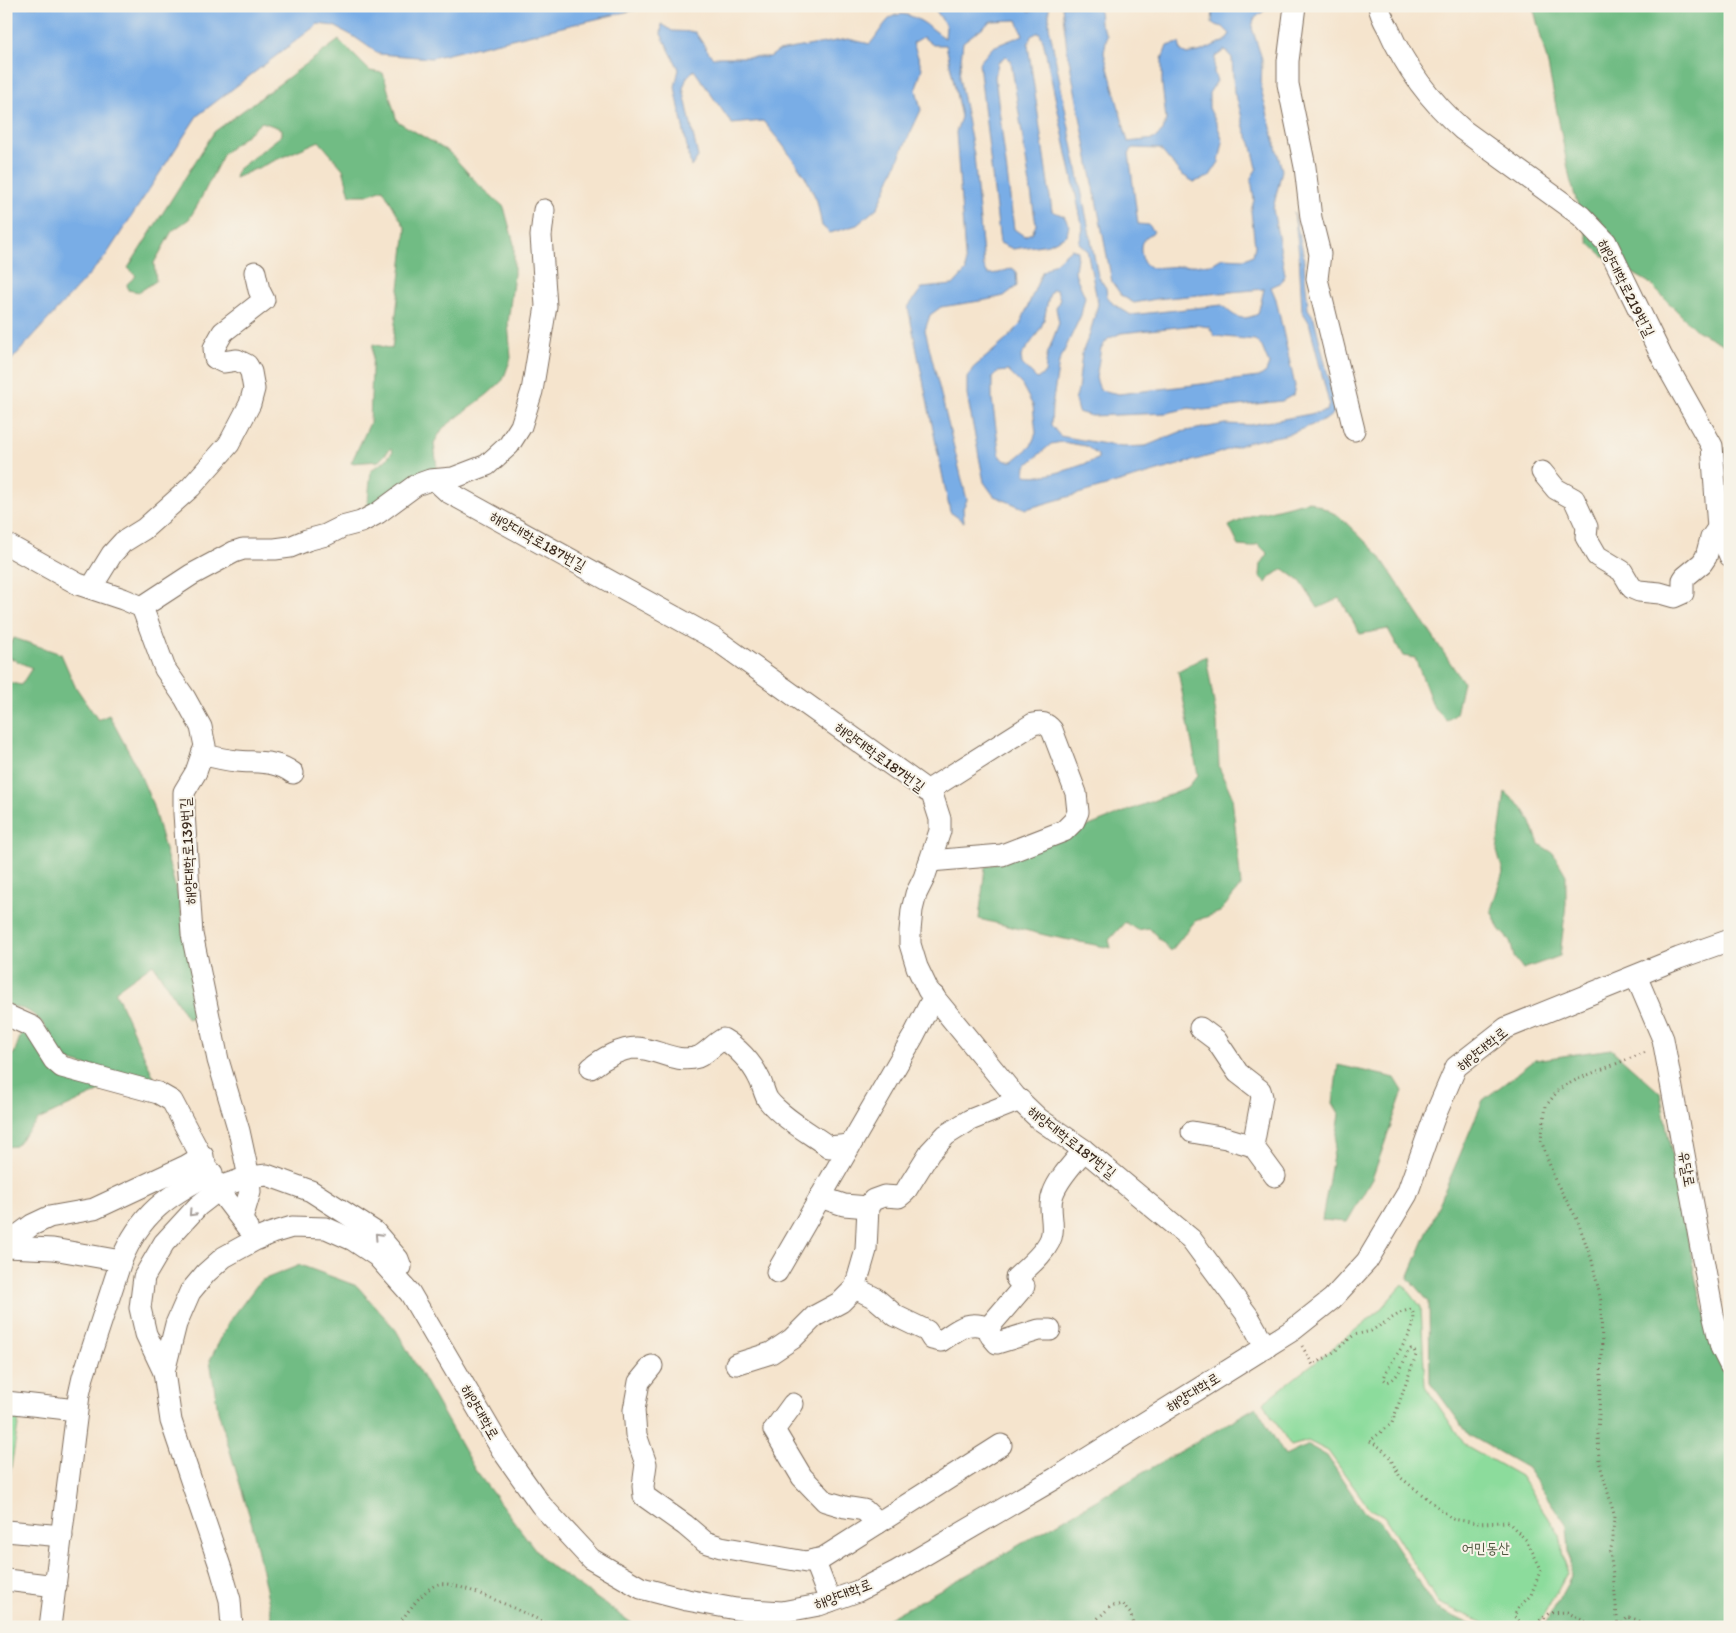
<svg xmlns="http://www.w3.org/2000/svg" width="1736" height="1633" viewBox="0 0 1736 1633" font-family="Itim,'Poor Story',sans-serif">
  <rect width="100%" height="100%" fill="#f7f3e8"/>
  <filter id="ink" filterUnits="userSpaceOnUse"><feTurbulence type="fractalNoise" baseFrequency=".02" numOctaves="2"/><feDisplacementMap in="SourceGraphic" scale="10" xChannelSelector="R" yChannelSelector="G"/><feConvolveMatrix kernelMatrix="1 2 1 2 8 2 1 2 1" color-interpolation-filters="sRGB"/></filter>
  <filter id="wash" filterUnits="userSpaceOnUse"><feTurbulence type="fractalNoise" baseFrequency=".0096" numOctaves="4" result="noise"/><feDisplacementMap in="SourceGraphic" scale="20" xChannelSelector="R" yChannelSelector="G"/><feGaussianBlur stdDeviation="1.12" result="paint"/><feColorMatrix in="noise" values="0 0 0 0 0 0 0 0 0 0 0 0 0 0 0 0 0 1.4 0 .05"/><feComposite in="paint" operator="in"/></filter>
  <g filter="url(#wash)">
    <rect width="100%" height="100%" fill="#f5e4cd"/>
    <!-- green -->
    <g fill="#8cdc9c" stroke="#64835d">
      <path d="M1403,1284L1421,1307L1425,1386L1465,1445L1520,1476L1560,1535L1567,1574L1537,1627H1493L1439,1603L1384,1516L1369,1508L1328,1451L1308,1441L1291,1446L1263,1403L1377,1313Z"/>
      <path d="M6,1419L19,1420L6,1496Z"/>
    </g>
    <!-- forest -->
    <g fill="#71bc84" stroke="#567351">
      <path d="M1533,6H1730V348L1696,330L1648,282L1602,255L1589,243L1570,179L1548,65Z"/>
      <path d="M339,40L370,71L383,73L397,121L449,152L479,185L504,207L514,244V274L508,323L511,358L503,380L488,394L443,428L434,443L437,468L420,476L364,516L368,501L371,470L385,461L393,451L391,448L379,461L351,463L370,423L373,344L392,349L406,229L383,189L367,195H350L343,169L319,141L235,178L237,170L282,135V129L262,122L224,153L197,206L189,219L172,231L154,263L156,281L139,292L128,290L127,284L136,276L128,268L214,132Z"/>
      <path d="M1309,501L1339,516L1379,555L1463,682L1456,714L1447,721L1434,708L1415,658L1403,656L1388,629L1360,634L1340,598L1318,608L1301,582L1284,569L1271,576L1266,583L1260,576L1261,564L1268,554L1258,544L1250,547L1239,546L1229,526L1250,516Z"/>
      <path d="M14,638L61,654L75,686L98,720L109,715L137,767L152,803L179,900L199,1013L188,1019L153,964L115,991L155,1080L121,1076L61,1058C53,1040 46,1021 28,1011C20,1007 13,1008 6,1003V682L21,685L32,668L6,656V651Z"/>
      <path d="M1206,656L1217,721L1219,767L1232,796L1241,886L1220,912L1195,921L1171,951L1149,928L1137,930L1125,922L1109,940L1111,948L1049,936L979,919L985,867L1188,787L1198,775L1178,671Z"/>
      <path d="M1505,792L1522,807L1530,820L1539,844L1553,853L1566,875V904L1560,956L1523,969L1514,957L1510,941L1499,929L1491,910L1503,872L1497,851Z"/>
      <path d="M22,1031L105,1089L38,1120L15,1146L6,1147V1056L14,1054Z"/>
      <path d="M1611,1049L1660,1093L1698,1291L1724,1372L1730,1377V1627H1544L1571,1577L1567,1526L1527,1468L1469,1435L1430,1382L1429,1302L1408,1278L1483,1100L1535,1060Z"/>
      <path d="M1338,1065L1395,1078L1403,1091L1372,1179L1347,1222L1322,1220L1340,1115L1333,1103Z"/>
      <path d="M300,1265L357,1286L396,1330L475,1470L544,1561L633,1624L632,1627H274L252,1524L218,1411L210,1360L229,1322L260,1281Z"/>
      <path d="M1256,1407L1285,1456L1308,1445L1327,1456L1364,1512L1379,1520L1436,1608L1476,1627H873L997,1558Z"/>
    </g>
    <!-- water -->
    <g fill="#79ade6" stroke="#5a6c82" fill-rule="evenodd">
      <path d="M6,6H651L431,58L379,54L353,36L334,26L318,24L197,116L105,257L6,366Z"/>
      <path d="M946,6H1027L1029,11L1037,10V6H1049V26L1098,276L1106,288L1107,296L1113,304L1131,315L1222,305C1235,317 1240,322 1258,314L1264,289L1156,299L1134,303L1122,296L1112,282L1067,49L1062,6H1099L1100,23L1107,35L1104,53L1128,142L1154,139L1163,131L1166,119L1162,84V59L1167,46L1179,43L1181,51L1187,54C1193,52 1198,53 1204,50C1212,47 1216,43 1224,42L1230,34L1223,27L1212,24L1213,6H1270L1254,19L1252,28L1262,59L1261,89L1282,170L1273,209L1285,274L1282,282L1271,287L1276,299L1295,386L1293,395L1282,401L1203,410L1189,408L1167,413L1091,416L1078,412L1075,400L1078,390L1082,353L1090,333L1098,304L1087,250L1079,243L1083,229L1043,40L1039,32L1031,36L1028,45L1052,211L1064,216L1069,225L1067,235L1049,244L1013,249L1000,243L979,63L993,47L1023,35L1017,20L991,21L963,42L959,77L974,155L984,267L988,274L999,273L1012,268L1016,271L1017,286L1004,296L986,300L941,307L930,315L925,330L967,500L963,508L964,522L950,512L908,307L922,288L953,285L966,271L956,132L961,117L946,45H933L923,37L913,43L922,68L916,89L921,110L901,153L878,207L857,225L830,233L822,226L817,201L805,176L782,144L763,121L732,124L694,70L687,77L683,88L698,157L691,167L675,87L679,69L661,34L662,24L672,31L695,32L712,57H770L778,51L848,39L870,44C876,37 882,26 889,19C906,4 931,29 945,38L946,26L935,9ZM1225,50L1232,58L1234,93L1238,102L1245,131L1251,143L1257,168L1251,178L1254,200L1251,211L1255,246L1253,255L1245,259L1222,258L1212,264L1151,268L1143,262C1140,246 1138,241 1154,232L1149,225L1138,224L1129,153L1133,148L1160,149L1181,174L1194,182L1209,177L1219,162L1223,142L1217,124L1209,108V93L1217,81L1214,72L1215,57ZM1006,56L1011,61L1036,225L1032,233L1024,236L1014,229L995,77L998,63ZM1196,325L1209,327L1215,336L1255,340L1262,347L1269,364L1266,372L1259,377L1119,394L1100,390L1096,378L1101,348L1108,339L1121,333Z"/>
      <path d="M1294,212L1303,252L1308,309L1314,318L1335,405L1333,414L1325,420L1289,434L1249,442L1213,455L1026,509L994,496L984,482L967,395V378L973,368L1006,340L1020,325L1042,272L1055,263L1071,249L1078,251L1075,270L1076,276L1085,297L1081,315L1059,362L1052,406L1051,425L1060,436L1122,447L1146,446L1180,432L1225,424L1250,425L1327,411L1329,403L1309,322L1302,311L1299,254ZM1052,290H1057L1060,299L1056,308L1059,323L1047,355L1045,373L1037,379L1022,364L1021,356C1028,346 1037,336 1042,325C1047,314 1046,299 1052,290ZM1008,371L1022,385L1033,406L1036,433L1031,446L1013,461H1006L1000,457L992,399V378L998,372ZM1062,442L1086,446L1098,455V459C1076,467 1048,479 1025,475L1026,466L1051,444Z"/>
    </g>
  </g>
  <g filter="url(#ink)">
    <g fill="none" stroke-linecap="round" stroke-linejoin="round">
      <!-- minor casing -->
      <g stroke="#7c6b5b" stroke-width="23">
        <g id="minor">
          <path d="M1295,6L1288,61V84L1305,167L1311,218L1320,254L1317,279L1354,430"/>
          <path d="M1379,6C1380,14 1384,21 1388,28C1405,67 1431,102 1463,130L1581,216L1606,242L1662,357L1712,446L1718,528L1730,556"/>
          <path d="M1542,472L1556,489L1574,499L1587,527L1586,537L1597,556L1622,571L1632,588L1639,591L1660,593L1674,597L1683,593V580L1685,577L1702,563L1706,557L1711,538L1718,528"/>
          <path d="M435,480L448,492L715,639L932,794L940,819V831L924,878L916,894L912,910L910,931V944L917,967L928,990L1015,1096L1039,1119L1084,1150L1191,1239L1248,1316L1266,1348"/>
          <path d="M6,544L78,584L123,599L142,607"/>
          <path d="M91,588L112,554L123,542L144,529L191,487L229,444L250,404L254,389L251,372L247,365L237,360L223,362L215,358L214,348L223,332L264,300L259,290L255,272"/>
          <path d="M142,607L191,575L234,552L243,549H275L290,547L307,540L326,535L342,527L361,522L378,513L416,485L430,480L453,478L487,465L509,445L521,426L532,391L546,306L541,236L544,210"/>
          <path d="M142,607L165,669L185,698L201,727L205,746L196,772L184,792V813L192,934L218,1060L239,1131L249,1177L250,1192L242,1219"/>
          <path d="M202,754C213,757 225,760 237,761C258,763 276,760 293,773"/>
          <path d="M927,791L1033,724C1042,722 1046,723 1052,730L1076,793L1078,812L1074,821L1064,831L1002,855L930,861"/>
          <path d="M1636,976L1663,1039L1713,1314L1721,1347L1730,1365"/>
          <path d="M6,1015L33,1027L54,1060L62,1067L158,1093L172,1101L219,1190L247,1227"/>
          <path d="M1200,1028L1216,1040L1238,1073L1260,1090L1262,1097L1253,1146L1275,1176"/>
          <path d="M591,1068C603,1058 621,1048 637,1048C657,1049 677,1064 698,1057C706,1054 714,1044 723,1039C737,1047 752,1063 759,1078C763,1085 764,1094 768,1100C781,1117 811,1134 829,1147L850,1145"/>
          <path d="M1192,1132L1226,1138L1253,1146"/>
          <path d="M820,1197L844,1205L868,1207"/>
          <path d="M6,1244L32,1225L49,1217L94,1209L186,1166L203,1156"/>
          <path d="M6,1247L53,1249L121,1261"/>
          <path d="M777,1272L913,1037L934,996"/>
          <path d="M855,1288L875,1298L896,1316L927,1331L932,1339L941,1341C958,1330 968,1319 988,1328L991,1336L997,1343L1039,1330H1050"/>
          <path d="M988,1328L1024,1286L1016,1278C1027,1268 1051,1248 1052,1233C1054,1220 1048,1207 1053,1194C1059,1177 1074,1163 1084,1150"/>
          <path d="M736,1364L771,1353L792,1339L815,1316L841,1302L855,1288L866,1250L868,1207L873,1200L884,1196L899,1197L905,1192L930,1152L946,1135L970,1120L1020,1100"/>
          <path d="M652,1366L639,1382L634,1410L636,1435L646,1464L643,1486L644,1496L685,1525L705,1542L721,1547L806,1562L823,1558L1001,1445"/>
          <path d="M164,1372L146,1334L140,1308L144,1277L164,1243L198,1206L225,1185L249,1177L267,1175L311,1191L375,1232L398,1259L401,1267"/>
          <path d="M6,1402L76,1410"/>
          <path d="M793,1404L774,1430L802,1477L825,1501L845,1507L864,1510L878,1523"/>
          <path d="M6,1531L62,1536"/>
          <path d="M814,1560L830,1601"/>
          <path d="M6,1580L56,1586"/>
          <path d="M50,1627L79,1395L83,1377L121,1261C140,1214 168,1195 212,1173"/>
          <path d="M232,1627L230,1600L221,1569L171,1421L164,1372L176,1324L190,1292L206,1273L224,1257L255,1240L272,1233L292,1227L326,1228L353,1240L377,1256L410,1293L502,1450L541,1505L591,1559L641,1588L687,1600L736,1609L782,1612L819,1605L858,1591L897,1571L1056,1478L1293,1330L1332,1299L1367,1261L1407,1194L1434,1118L1456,1067L1506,1028L1679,958L1730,940"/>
        </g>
      </g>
      <!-- path -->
      <g stroke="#7c6b5b" stroke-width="3" stroke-dasharray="1 4" stroke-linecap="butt">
        <path d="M1302,1346L1313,1365L1330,1355L1354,1335L1371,1331L1402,1312L1411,1309C1424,1329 1388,1359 1384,1379L1387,1382C1399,1379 1403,1362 1408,1352L1411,1349L1414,1350L1416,1355L1392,1423L1370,1441L1381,1448L1389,1456L1400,1477L1453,1519L1477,1523L1508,1522L1527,1541L1541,1569L1531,1595L1519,1607L1514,1616L1526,1627"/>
        <path d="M396,1627C406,1615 424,1587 439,1584C458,1580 533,1617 554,1627"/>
        <path d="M679,1627L682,1618"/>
        <path d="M1094,1627L1095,1621L1110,1607L1122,1604L1130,1613L1135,1627"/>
        <path d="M1532,1627L1549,1613L1567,1612L1595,1627"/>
        <path d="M1618,1627L1613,1574L1610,1552L1613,1540L1614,1514L1599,1461L1598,1433L1602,1354L1601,1301L1592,1261L1577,1219L1555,1180L1541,1140L1546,1106L1559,1089L1580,1078L1646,1052"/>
        <path d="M1619,1627L1628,1617L1638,1620L1648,1627"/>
      </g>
      <!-- minor -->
      <use href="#minor" stroke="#fff" stroke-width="21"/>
    </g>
    <!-- one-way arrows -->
    <defs><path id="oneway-chevron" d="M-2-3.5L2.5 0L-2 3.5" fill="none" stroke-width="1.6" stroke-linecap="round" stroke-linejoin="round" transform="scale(1.25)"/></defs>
    <g stroke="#a79f9a">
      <use href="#oneway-chevron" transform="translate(192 1213) rotate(133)"/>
      <use href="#oneway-chevron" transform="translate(378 1236) rotate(-133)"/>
    </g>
  </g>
  <g text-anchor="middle" stroke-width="4" stroke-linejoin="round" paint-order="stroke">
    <!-- street labels -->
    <g font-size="15" fill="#3b2a1e" stroke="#f7f3e8">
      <text transform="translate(1626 288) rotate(63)" y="5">해양대학로219번길</text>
      <text transform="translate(538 541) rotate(29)" y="5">해양대학로187번길</text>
      <text transform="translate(880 757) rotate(36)" y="5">해양대학로187번길</text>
      <text transform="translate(188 851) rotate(-93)" y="5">해양대학로139번길</text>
      <text transform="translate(1482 1049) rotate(-39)" y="5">해양대학로</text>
      <text transform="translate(1072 1142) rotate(38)" y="5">해양대학로187번길</text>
      <text transform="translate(1687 1169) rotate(80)" y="5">유달로</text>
      <text transform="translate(1193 1392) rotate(-32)" y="5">해양대학로</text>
      <text transform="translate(480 1412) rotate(60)" y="5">해양대학로</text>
      <text transform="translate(843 1594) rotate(-21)" y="5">해양대학로</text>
    </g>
    <!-- park labels -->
    <g font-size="15" fill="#4f563e" stroke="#f7f3e8">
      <text x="1486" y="1553">어민동산</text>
    </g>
  </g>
  <!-- margin -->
  <rect width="1736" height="1633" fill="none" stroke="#f7f3e8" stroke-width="25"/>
</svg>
